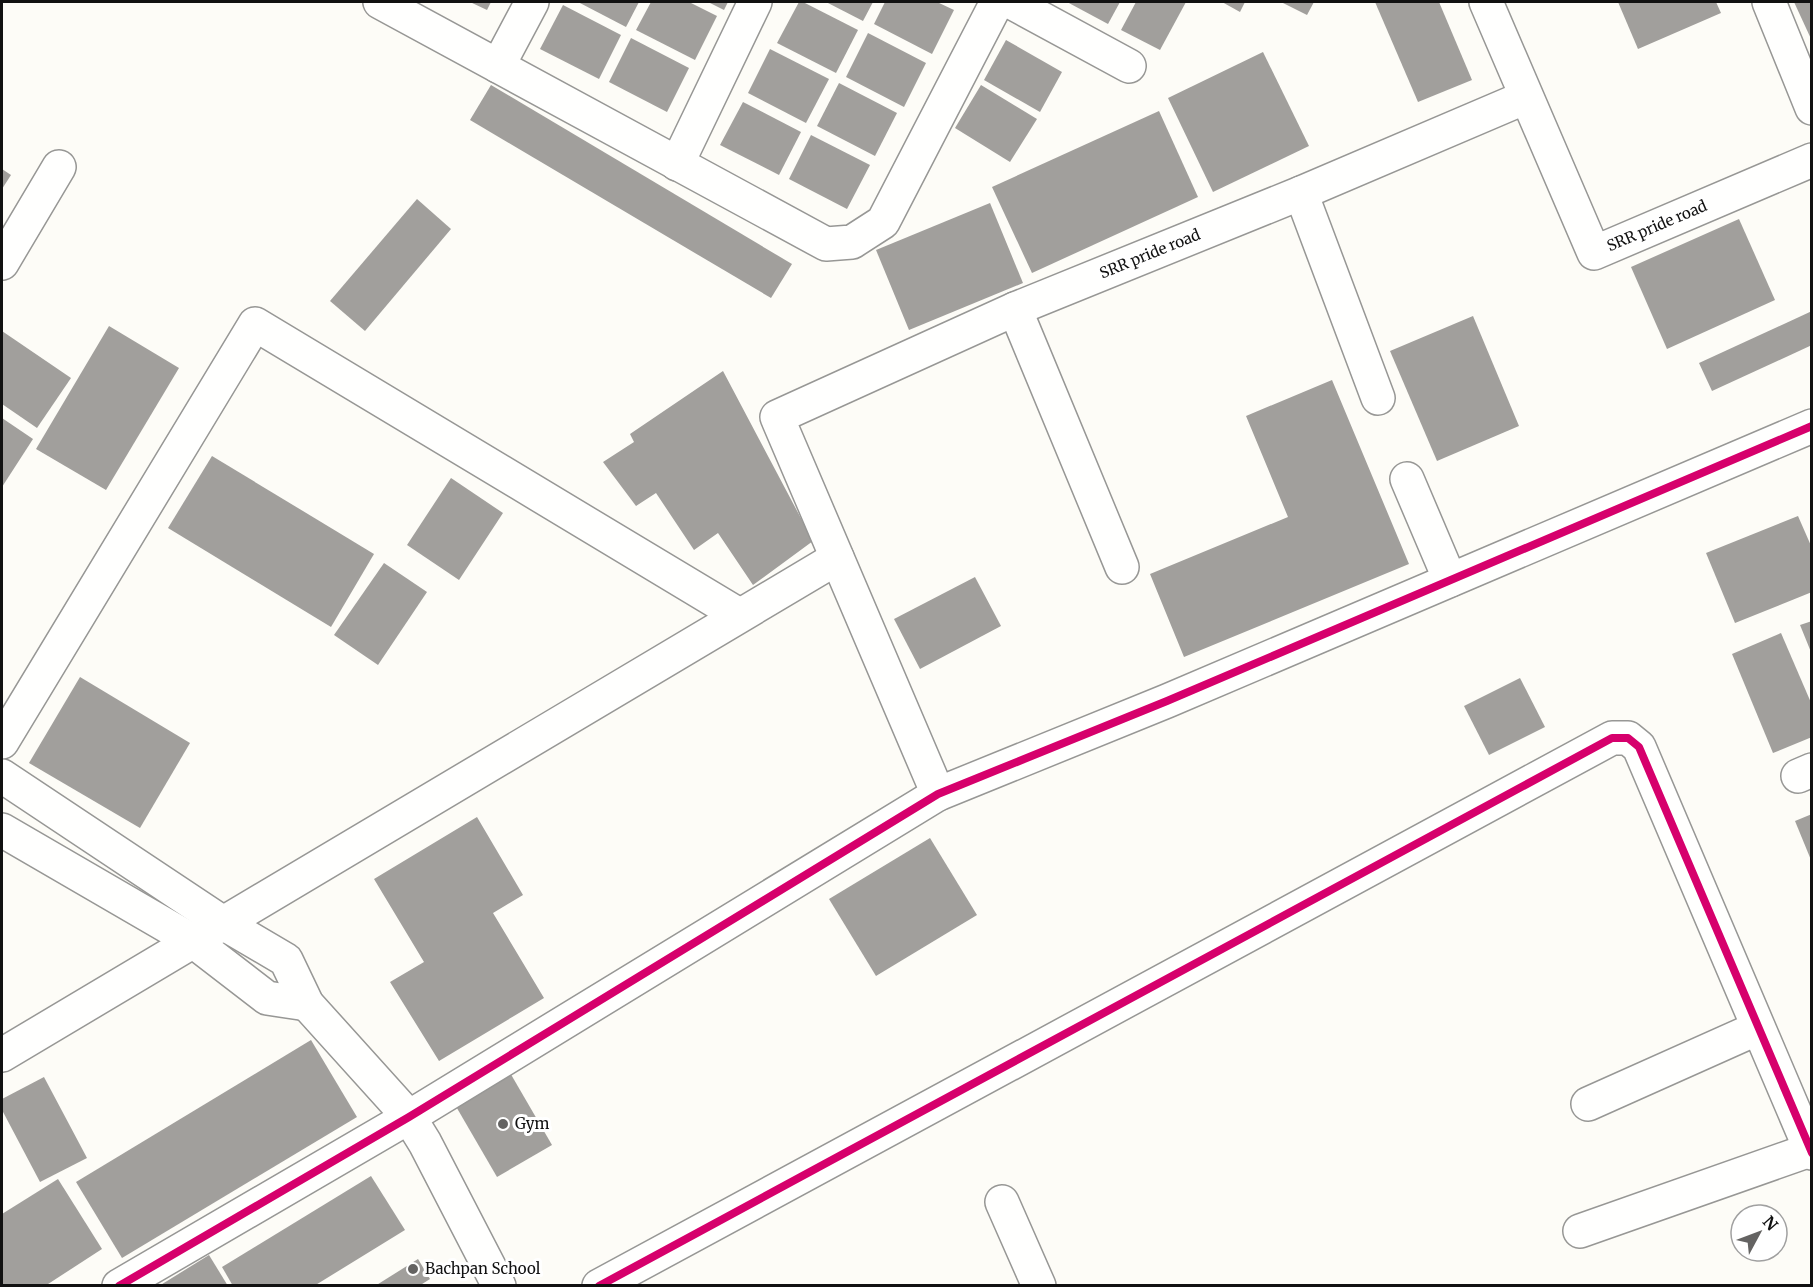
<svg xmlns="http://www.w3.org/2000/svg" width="1813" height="1287" viewBox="0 0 1813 1287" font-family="Merriweather,serif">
  <rect width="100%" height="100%" fill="#fdfcf7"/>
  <!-- building -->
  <g fill="#a19f9c">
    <path d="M470,2H491L487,10Z"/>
    <path d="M578,2H639L626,27Z"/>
    <path d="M651,2H689L717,16L695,60L636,30Z"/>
    <path d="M708,2H728L724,10Z"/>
    <path d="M799,2H803L858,30L836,73L777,43Z"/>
    <path d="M826,2H873L863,21Z"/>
    <path d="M885,2H937L954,10L932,54L874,24Z"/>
    <path d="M1067,2H1120L1108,24Z"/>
    <path d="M1136,2H1186L1160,50L1121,30Z"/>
    <path d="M1222,2H1245L1240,12Z"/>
    <path d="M1281,2H1314L1307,15Z"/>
    <path d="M1375,2H1439L1472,80L1418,102Z"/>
    <path d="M1618,2H1716L1721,13L1638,49Z"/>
    <path d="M1794,2H1812V41Z"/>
    <path d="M563,5L621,35L599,79L540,49Z"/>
    <path d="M868,33L926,63L904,107L846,77Z"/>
    <path d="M631,38L689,68L667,112L609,82Z"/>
    <path d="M1006,40L1062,72L1040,112L984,80Z"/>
    <path d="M770,49L829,79L806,123L748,93Z"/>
    <path d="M1263,52L1309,146L1213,192L1168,98Z"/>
    <path d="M839,83L897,113L875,156L817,126Z"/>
    <path d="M491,85L792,264L771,298L470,120Z"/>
    <path d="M981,85L1037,119L1010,162L955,128Z"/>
    <path d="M743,102L801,132L779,175L720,145Z"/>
    <path d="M1159,111L1198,197L1032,273L992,187Z"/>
    <path d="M811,135L870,165L847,209L789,179Z"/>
    <path d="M2,169L11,175L2,189Z"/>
    <path d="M417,199L451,229L365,331L330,301Z"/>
    <path d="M990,203L1023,283L909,330L876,250Z"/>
    <path d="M1739,219L1775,300L1667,349L1631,267Z"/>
    <path d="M1812,311V345L1712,391L1699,363Z"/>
    <path d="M1473,316L1519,426L1437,461L1390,351Z"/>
    <path d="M109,326L179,368L106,490L36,449Z"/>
    <path d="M2,331L71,378L37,428L2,404Z"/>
    <path d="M723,371L813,541L753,585L718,533L694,550L656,493L636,506L603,462L634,442L630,434Z"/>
    <path d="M1332,380L1409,564L1184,657L1150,574L1288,517L1246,416Z"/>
    <path d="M2,418L33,439L2,487Z"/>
    <path d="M212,456L374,554L331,627L168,528Z"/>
    <path d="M451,478L503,513L459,580L407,545Z"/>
    <path d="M1798,516L1812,548V592L1735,623L1706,553Z"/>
    <path d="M384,563L427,592L378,665L334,635Z"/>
    <path d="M975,577L1001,626L920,669L894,619Z"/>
    <path d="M1812,621V652H1811L1800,625Z"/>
    <path d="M1781,633L1812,705V737L1773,753L1732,654Z"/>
    <path d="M80,677L190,743L140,828L29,763Z"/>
    <path d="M1520,678L1545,727L1489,755L1464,706Z"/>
    <path d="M1812,814V860H1811L1795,821Z"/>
    <path d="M477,817L523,895L493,913L544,998L439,1061L390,982L424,962L374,879Z"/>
    <path d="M930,838L977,915L876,976L829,899Z"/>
    <path d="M311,1040L357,1117L122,1258L76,1182Z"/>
    <path d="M509,1071L552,1145L497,1177L454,1103Z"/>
    <path d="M44,1077L87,1158L40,1182L2,1110V1099Z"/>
    <path d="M371,1176L405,1230L314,1286H233L222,1267Z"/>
    <path d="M58,1179L102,1249L45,1286H2V1214Z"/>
    <path d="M209,1255L228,1286H159Z"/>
    <path d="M418,1259L430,1279L419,1286H375Z"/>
  </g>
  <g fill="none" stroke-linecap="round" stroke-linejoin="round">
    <!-- minor casing -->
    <g stroke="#979795" stroke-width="36">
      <g id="minor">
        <path d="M380,2L826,244L852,242L883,222L997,2"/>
        <path d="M1011,2L1129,66"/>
        <path d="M1486,2L1594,253L1812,160"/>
        <path d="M1769,2L1812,108"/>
        <path d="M498,66L532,2"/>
        <path d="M677,164L755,2"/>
        <path d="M1301,193L1378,398"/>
        <path d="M2,263L59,167"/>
        <path d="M1015,309L1122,567"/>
        <path d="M1407,479L1450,580"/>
        <path d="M2,742L255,324L739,615"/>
        <path d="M2,776L223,923L286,960L307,1004L409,1117L425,1143L499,1286"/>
        <path d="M1798,776L1812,770"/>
        <path d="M938,794L777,417L1015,309L1301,193L1526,97"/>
        <path d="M2,830L193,941L267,998L307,1004"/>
        <path d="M2,1055L837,558"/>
        <path d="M1588,1104L1758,1028"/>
        <path d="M1002,1202L1039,1286"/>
        <path d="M1580,1231L1810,1150"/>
        <path d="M119,1286L409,1117L938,794L1167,701L1812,426"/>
        <path d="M599,1286L1612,738H1628L1639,747L1812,1153"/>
      </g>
    </g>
    <!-- minor -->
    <use href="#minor" stroke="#fffffe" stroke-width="33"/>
    <!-- cycleway casing -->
    <g stroke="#fff" stroke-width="11">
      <g id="cycleway">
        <path d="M119,1286L409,1117L938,794L1167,701L1812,426"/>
        <path d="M599,1286L1612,738H1628L1639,747L1812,1153"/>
      </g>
    </g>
    <!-- cycleway -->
    <use href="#cycleway" stroke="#d6006c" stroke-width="8"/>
  </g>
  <!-- markers -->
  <g fill="#646362" stroke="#fff" stroke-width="2">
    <circle cx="503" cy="1124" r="6"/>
    <circle cx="413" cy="1269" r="6"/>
  </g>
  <g text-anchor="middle" stroke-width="6" stroke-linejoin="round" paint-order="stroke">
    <!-- street labels -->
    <g font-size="15" fill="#111" stroke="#fff">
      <text transform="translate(1657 226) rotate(-23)" y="5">SRR pride road</text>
      <text transform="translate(1150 254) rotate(-22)" y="5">SRR pride road</text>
    </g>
    <!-- poi labels -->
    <g font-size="15" fill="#111" stroke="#fff" text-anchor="start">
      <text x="515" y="1129">Gym</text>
      <text x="425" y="1274">Bachpan School</text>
    </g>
  </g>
  <!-- border -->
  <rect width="1813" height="1287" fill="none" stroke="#111111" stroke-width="6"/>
  <!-- north arrow -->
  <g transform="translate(1759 1233) rotate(49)"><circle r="28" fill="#ffffff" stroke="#a0a0a0" stroke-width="1.5"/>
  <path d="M0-4.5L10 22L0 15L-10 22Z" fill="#646362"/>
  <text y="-9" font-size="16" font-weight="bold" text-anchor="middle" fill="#111111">N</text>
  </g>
</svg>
